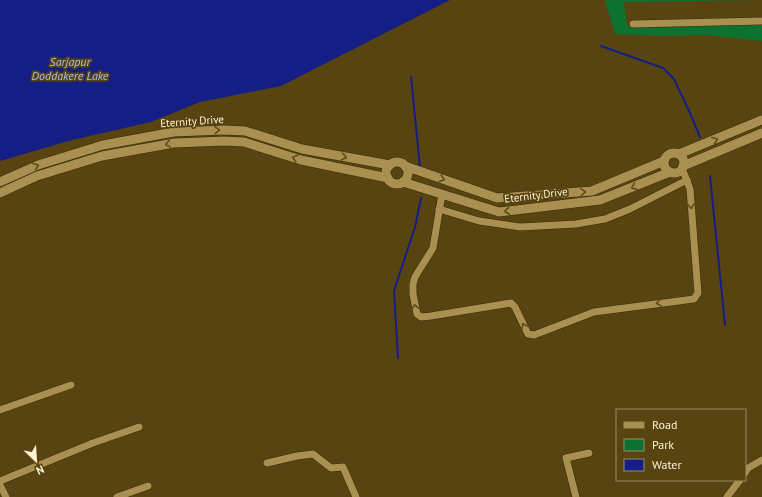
<svg xmlns="http://www.w3.org/2000/svg" width="762" height="497" viewBox="0 0 762 497" font-family="'PT Sans',sans-serif">
  <rect width="100%" height="100%" fill="#574411"/>
  <!-- green -->
  <path fill="#0d722f" d="M605,0H761L624,2L627,26L762,24V41L707,35L663,36L615,34Z"/>
  <!-- water -->
  <path fill="#141e85" d="M0,0H450L281,86L200,102L151,122L72,140L0,161Z"/>
  <g fill="none" stroke-linecap="round" stroke-linejoin="round">
    <!-- stream -->
    <g stroke="#141e85" stroke-width="2">
      <path d="M601,46L663,68L674,79L690,113L700,137"/>
      <path d="M411,77L420,167"/>
      <path d="M710,176L725,325"/>
      <path d="M398,358L394,291L415,227L421,198"/>
    </g>
    <!-- minor casing -->
    <g stroke="#382b08" stroke-width="8">
      <g id="minor">
        <path d="M633,24L762,21"/>
        <path d="M442,194L433,248L415,277L413,284V294L417,314L421,317L431,316L511,303L515,307L528,334L534,335L594,312L694,299L698,293L690,189L682,168"/>
        <path d="M439,209L479,221L520,227L576,224L605,219L630,209L687,180"/>
        <path d="M0,410L71,385"/>
        <path d="M267,463L297,456L313,454L331,468L343,467L356,497"/>
        <path d="M745,473L748,468L762,460"/>
        <path d="M0,481L93,443L139,427"/>
        <path d="M0,485L6,497"/>
        <path d="M117,497L148,486"/>
        <path d="M576,497L566,458L589,453"/>
        <path d="M727,497L740,480"/>
      </g>
    </g>
    <!-- tertiary casing -->
    <g stroke="#382b08" stroke-width="10">
      <g id="tertiary">
        <circle cx="674" cy="163" r="10"/>
        <path d="M679,154L762,120"/>
        <circle cx="397" cy="173" r="11"/>
        <path d="M405,166L497,198L592,191L664,161"/>
        <path d="M683,166L762,133"/>
        <path d="M0,182L38,165L103,145L174,132L224,130L245,131L302,149L390,165"/>
        <path d="M403,182L499,212L600,200L670,172"/>
        <path d="M0,193L37,176L102,156L174,143L224,141L244,142L301,160L388,178"/>
      </g>
    </g>
    <!-- minor -->
    <use href="#minor" stroke="#aa9050" stroke-width="7"/>
    <!-- tertiary -->
    <use href="#tertiary" stroke="#aa9050" stroke-width="9"/>
  </g>
  <!-- one-way arrows -->
  <defs><path id="oneway-chevron" d="M-2-3.5L2.5 0L-2 3.5" fill="none" stroke-width="1.6" stroke-linecap="round" stroke-linejoin="round"/></defs>
  <g stroke="#5f4c17">
    <use href="#oneway-chevron" transform="translate(217 130) rotate(-2)"/>
    <use href="#oneway-chevron" transform="translate(715 140) rotate(-22)"/>
    <use href="#oneway-chevron" transform="translate(168 144) rotate(170)"/>
    <use href="#oneway-chevron" transform="translate(344 157) rotate(11)"/>
    <use href="#oneway-chevron" transform="translate(295 158) rotate(-163)"/>
    <use href="#oneway-chevron" transform="translate(36 166) rotate(-22)"/>
    <use href="#oneway-chevron" transform="translate(442 179) rotate(19)"/>
    <use href="#oneway-chevron" transform="translate(634 187) rotate(158)"/>
    <use href="#oneway-chevron" transform="translate(583 192) rotate(-4)"/>
    <use href="#oneway-chevron" transform="translate(691 206) rotate(84)"/>
    <use href="#oneway-chevron" transform="translate(507 211) rotate(174)"/>
    <use href="#oneway-chevron" transform="translate(659 303) rotate(173)"/>
    <use href="#oneway-chevron" transform="translate(415 307) rotate(-101)"/>
    <use href="#oneway-chevron" transform="translate(524 326) rotate(-117)"/>
  </g>
  <g text-anchor="middle" stroke-width="3.5" stroke-linejoin="round" paint-order="stroke">
    <!-- street labels -->
    <g font-size="11" fill="#fef1d1" stroke="#574411">
      <text transform="translate(192 121) rotate(-4)" y="4">Eternity Drive</text>
      <text transform="translate(536 195) rotate(-7)" y="4">Eternity Drive</text>
    </g>
    <!-- water labels -->
    <g font-size="12" font-style="italic" fill="#a8bdf2" stroke="#574411">
      <text x="70" y="66">Sarjapur<tspan x="70" dy="14">Doddakere Lake</tspan></text>
    </g>
  </g>
  <!-- legend -->
  <rect x="616" y="409" width="130" height="72" fill="#574411" stroke="#9a895e"/>
  <rect x="624" y="422" width="20" height="6" fill="#aa9050" stroke="#9a895e"/>
  <text x="652" y="429" font-size="12" fill="#fef1d1">Road</text>
  <rect x="624" y="439" width="20" height="12" fill="#0d722f" stroke="#9a895e"/>
  <text x="652" y="449" font-size="12" fill="#fef1d1">Park</text>
  <rect x="624" y="459" width="20" height="12" fill="#141e85" stroke="#9a895e"/>
  <text x="652" y="469" font-size="12" fill="#fef1d1">Water</text>
  <!-- north arrow -->
  <g transform="translate(36 461) rotate(155)" stroke="#574411" stroke-width="3" paint-order="stroke">
  <path d="M0-3L7 15L0 10L-7 15Z" fill="#fef1d1"/>
  <text y="-6" font-size="11" font-weight="bold" text-anchor="middle" fill="#fef1d1">N</text>
  </g>
</svg>
